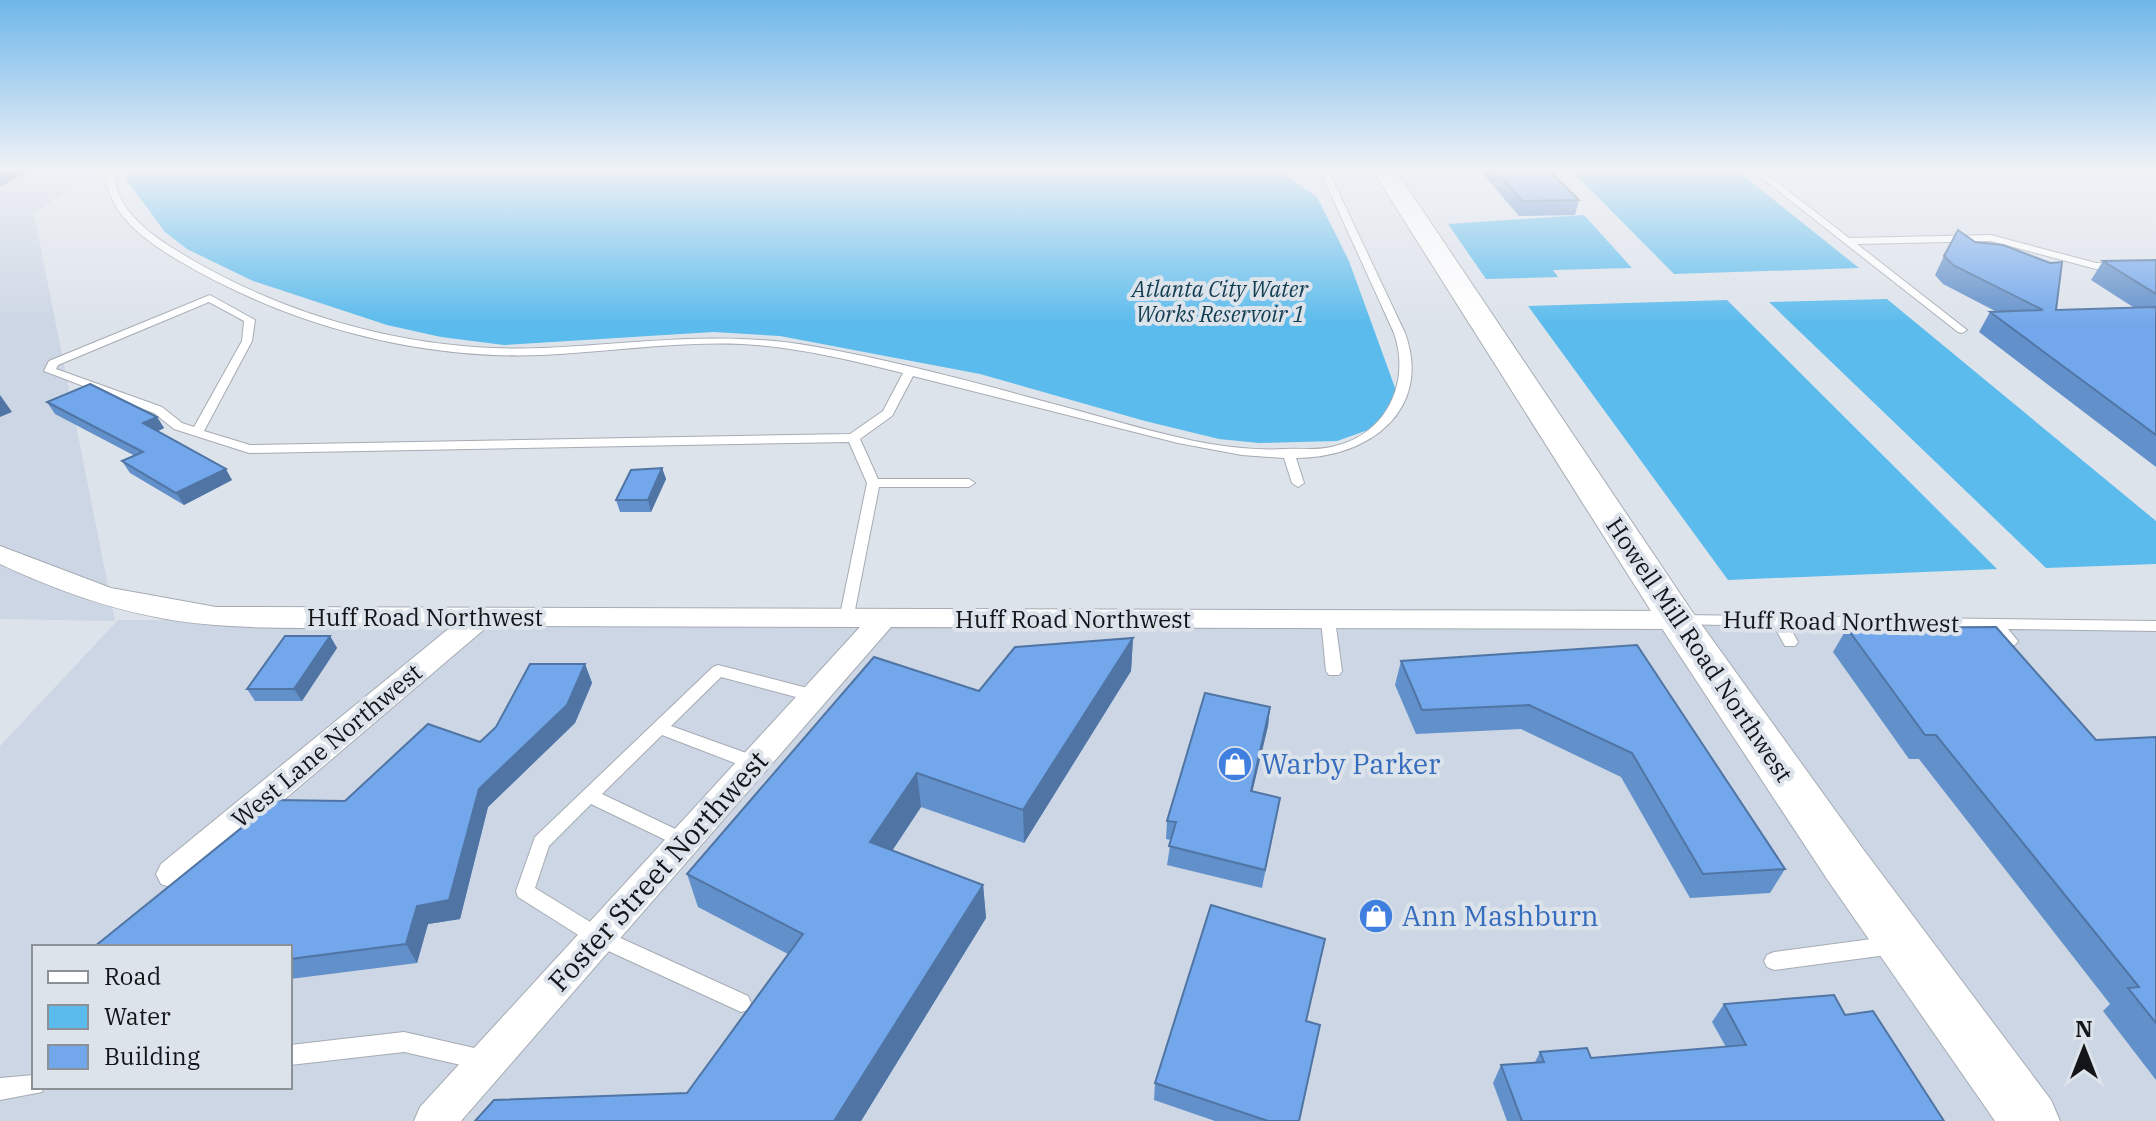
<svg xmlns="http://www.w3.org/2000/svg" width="2156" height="1121" viewBox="0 0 2156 1121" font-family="'IBM Plex Serif',serif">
  <rect width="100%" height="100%" fill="#dde3eb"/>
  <!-- built -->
  <g fill="#ccd6e4" fill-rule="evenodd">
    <path d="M0,168H99L34,214L115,621L0,619Z"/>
    <path d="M118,620L2156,627V1121H0V746ZM34,947H290V1087H34Z"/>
  </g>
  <!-- water -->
  <g fill="#5abbec">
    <path d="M130,168H1275L1317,197L1349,261L1398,396L1387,414L1368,430L1337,441L1259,443L1219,439L1145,421L980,374L780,336L713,332L504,345L441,337L387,325L253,281L187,249L165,232L126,179Z"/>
    <path d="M1569,168H1734L1859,268L1674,274Z"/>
    <path d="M1584,215L1632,268L1553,270L1558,277L1486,279L1448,224Z"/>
    <path d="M1887,299L2156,521V564L2046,568L1769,302Z"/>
    <path d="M1727,300L1997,569L1728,580L1528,306Z"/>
  </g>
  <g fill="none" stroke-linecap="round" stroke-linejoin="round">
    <!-- service casing -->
    <g stroke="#a6abb3" stroke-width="2">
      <g id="service">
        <path d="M106,168H114C112,211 156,239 189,258C294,320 421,353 543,348C634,344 721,330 811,346C897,361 981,384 1065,407C1136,426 1213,453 1285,449C1301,448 1318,451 1335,446C1387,434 1411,382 1394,333L1319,168H1327L1405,333C1433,411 1368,458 1296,458L1304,483L1298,487L1292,483L1284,458L1242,455L1178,443L913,376L892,416L860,439L878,479H969L975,483L969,487H879L853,620L846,625L839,620L867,483L849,442L249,453L174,429L154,413L44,371L49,361L210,295L255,320L252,341L204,431L250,445L850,434L883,411L903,373C850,360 797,347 742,344C675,341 609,352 542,355C415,360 285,324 176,259C144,240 103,210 106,168ZM209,302L244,321L242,341L194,427L182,423L162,407L56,369L58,365Z"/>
        <path d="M1749,168H1759L1849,238L1991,235L2096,263H2116L2121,266L2116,269H2096L1991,241L1857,244L1967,330L1962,333L1958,332Z"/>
        <path d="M1328,615L1335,620L1342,671L1339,675H1329L1326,671L1321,620Z"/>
        <path d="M1680,615L2156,621V631L2008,629L2018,641L2015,645C2004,648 1997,637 1990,629L1789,626L1798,642L1795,646H1785L1774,626L1675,624L1673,620Z"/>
        <path d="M718,665L815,690L821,692L823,696L821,700L815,702L721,677L671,726L760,758L762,763L760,768L754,770L748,768L662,735L602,794L690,836L693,841L690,846L684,848L678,846L591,804L549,846L535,888L605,931L748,996L751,1003L748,1010L741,1012L591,943L518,897L516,891L535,837L713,667Z"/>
        <path d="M1894,936L1901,939L1904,945L1901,951L1894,954L1774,970L1767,967L1764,961L1767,955L1774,952Z"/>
        <path d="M404,1032L483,1050L490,1053L494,1060L490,1067L483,1070L404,1052L290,1065V1045Z"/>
        <path d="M34,1075V1087H44L42,1092L0,1100V1078Z"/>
      </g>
    </g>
    <!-- minor casing -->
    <g stroke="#a6abb3" stroke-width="2">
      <path id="minor" d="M0,546L111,588L216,607L1677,611L1687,613L1691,620L1687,627L1677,629L891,627L461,1121H414L420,1107L860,627L488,626L185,884L173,888L161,884L156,874L161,864L452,626C374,626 293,631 215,625C140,620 68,596 0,564Z"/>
    </g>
    <!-- secondary casing -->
    <g stroke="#a6abb3" stroke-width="2">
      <path id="secondary" d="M1371,168H1394L1691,610L1863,849L2051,1100L2060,1121H1995L1827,879L1663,630Z"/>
    </g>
    <!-- service -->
    <use href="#service" fill="#fff" fill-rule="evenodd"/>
    <!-- minor -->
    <use href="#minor" fill="#fff" fill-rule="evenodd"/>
    <!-- secondary -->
    <use href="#secondary" fill="#fff" fill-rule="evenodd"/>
  </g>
  <!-- wall -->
  <g fill="#6290ca">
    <path d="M1478,168H1547L1579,200L1575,215L1519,216Z"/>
    <path d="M1944,256L2056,310L2133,307L2091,280L2103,261L2156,260V467L1979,332L1990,312H1997L1943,284L1935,275Z"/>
    <path d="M47,402L157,417L164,428L158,431L232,480L184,505L130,473L122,461L135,456L55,414Z"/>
    <path d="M662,468L666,479L651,512H620L616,500Z"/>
    <path d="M1847,628L2096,740L2156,737V1080L2103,1011L2110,1004L1919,759H1909L1833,652Z"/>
    <path d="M330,636L337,648L302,701H255L247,689Z"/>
    <path d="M1133,638L1131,671L1024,843L921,807L892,851L983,885L986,918L861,1121H475L687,1093L788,954L698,907L687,874Z"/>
    <path d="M1637,645L1785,869L1770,893L1690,898L1621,777L1521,729L1416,734L1395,685L1401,661Z"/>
    <path d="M585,664L592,683L575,723L488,807L460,919L428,924L417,963L290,979V947L345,801L480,742Z"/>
    <path d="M1270,707L1268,726L1252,791L1280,798L1262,888L1167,865L1171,840L1166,839L1167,821Z"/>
    <path d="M1724,1004L1845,1015L1944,1121H1507L1493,1083L1501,1065L1535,1062L1540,1052L1591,1058L1726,1047L1712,1022Z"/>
    <path d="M1306,1021L1299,1121H1215L1154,1100L1155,1083Z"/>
  </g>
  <!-- shaded-wall -->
  <g fill="#5075a4">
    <path d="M0,168H34L0,187Z"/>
    <path d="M0,395L12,412L0,417Z"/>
    <path d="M157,417L164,428L150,435L143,423Z"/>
    <path d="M662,468L666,479L651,512L648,500Z"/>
    <path d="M226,469L232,480L184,505L176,493Z"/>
    <path d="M330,636L337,648L302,701L294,689Z"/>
    <path d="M1133,638L1131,671L1024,843L1023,810Z"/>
    <path d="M585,664L592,683L575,723L488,807L460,919L428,924L417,963L406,944L417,906L479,789Z"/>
    <path d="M1270,707L1268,726L1248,810L1251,791Z"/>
    <path d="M917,773L921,807L876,875L870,842Z"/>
    <path d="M983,885L986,918L861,1121H834Z"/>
  </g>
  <!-- building -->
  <g fill="#72a7eb" stroke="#5075a4" stroke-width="2">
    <path d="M1493,168H1547L1579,200L1522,201Z"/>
    <path d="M1958,230L1975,242L2003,245L2050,263L2062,262L2056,310L2156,307V435L1990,312L2043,310L1953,265L1944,256Z"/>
    <path d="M2156,260V294L2103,261Z"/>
    <path d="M90,384L157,417L143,423L226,469L176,493L122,461L143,452L47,402Z"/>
    <path d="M662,468L648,500H616L631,470Z"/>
    <path d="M1996,627L2096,740L2156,737V1023L2128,988L2139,987L1936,735H1925L1847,628Z"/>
    <path d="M285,636H330L294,689H247Z"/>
    <path d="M1133,638L1023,810L917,773L870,842L983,885L834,1121H475L494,1100L687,1093L803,934L687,874L874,657L979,691L1015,647Z"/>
    <path d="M1637,645L1785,869L1703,874L1632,753L1529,705L1422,710L1401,661Z"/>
    <path d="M530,664H585L567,705L479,789L449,900L417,906L406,944L290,959V947H94L276,800L345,801L428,724L480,742L496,727Z"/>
    <path d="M1205,693L1270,707L1251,791L1280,798L1265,870L1169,846L1176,822L1167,821Z"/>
    <path d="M1211,905L1325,939L1306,1021L1320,1025L1299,1121H1268L1155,1083Z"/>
    <path d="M1834,995L1845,1015L1873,1011L1944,1121H1522L1501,1065L1544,1062L1540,1052L1587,1048L1591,1058L1746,1045L1724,1004Z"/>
  </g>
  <!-- sky -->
  <linearGradient id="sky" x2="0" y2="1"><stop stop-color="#6fb7ea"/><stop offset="0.52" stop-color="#f0f2f6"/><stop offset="1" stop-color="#f0f2f6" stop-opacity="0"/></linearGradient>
  <rect width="2156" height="325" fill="url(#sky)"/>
  <!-- icons -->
  <defs>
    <g id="shop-disc" transform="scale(1.8)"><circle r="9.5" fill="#3f7fe0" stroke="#dde3eb"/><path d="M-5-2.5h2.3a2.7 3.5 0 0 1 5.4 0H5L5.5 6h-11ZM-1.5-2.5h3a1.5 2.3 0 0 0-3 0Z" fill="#fff"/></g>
  </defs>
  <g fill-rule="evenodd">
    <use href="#shop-disc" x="1235" y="764"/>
    <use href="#shop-disc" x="1376" y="916"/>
  </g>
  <g text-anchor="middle" stroke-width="8" stroke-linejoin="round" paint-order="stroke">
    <!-- far-water labels -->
    <g font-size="22" font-style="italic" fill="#123d51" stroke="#dde3eb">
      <text x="1220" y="297">Atlanta City Water<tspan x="1220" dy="25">Works Reservoir 1</tspan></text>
    </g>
    <!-- street labels -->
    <g font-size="24" fill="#131518" stroke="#dde3eb">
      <text x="425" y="626">Huff Road Northwest</text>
      <text x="1073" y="628">Huff Road Northwest</text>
      <text transform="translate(1841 622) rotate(1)" y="8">Huff Road Northwest</text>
      <text transform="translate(1699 650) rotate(56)" y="8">Howell Mill Road Northwest</text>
      <text transform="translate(327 746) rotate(-40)" y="8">West Lane Northwest</text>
    </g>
    <!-- near-shop labels -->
    <g font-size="28" fill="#366cbe" stroke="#dde3eb" text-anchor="start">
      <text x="1261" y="774">Warby Parker</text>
      <text x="1402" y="926">Ann Mashburn</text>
    </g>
    <!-- near-street labels -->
    <g font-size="28" fill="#131518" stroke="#dde3eb">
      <text transform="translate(658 871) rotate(-48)" y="10">Foster Street Northwest</text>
    </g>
  </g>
  <!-- legend -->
  <rect x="32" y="945" width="260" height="144" fill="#dde3eb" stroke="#8c9197" stroke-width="2"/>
  <rect x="48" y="971" width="40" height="12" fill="#ffffff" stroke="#8c9197" stroke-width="2"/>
  <text x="104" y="985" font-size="24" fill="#131518">Road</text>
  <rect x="48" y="1005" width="40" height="24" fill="#5abbec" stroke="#8c9197" stroke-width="2"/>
  <text x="104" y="1025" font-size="24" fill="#131518">Water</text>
  <rect x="48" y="1045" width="40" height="24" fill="#72a7eb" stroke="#8c9197" stroke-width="2"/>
  <text x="104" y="1065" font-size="24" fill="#131518">Building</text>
  <!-- north arrow -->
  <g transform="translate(2084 1049)" stroke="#dde3eb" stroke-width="6" paint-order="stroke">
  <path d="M0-6L14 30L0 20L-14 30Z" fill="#131518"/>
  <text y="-12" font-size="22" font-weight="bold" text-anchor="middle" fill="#131518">N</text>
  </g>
</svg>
